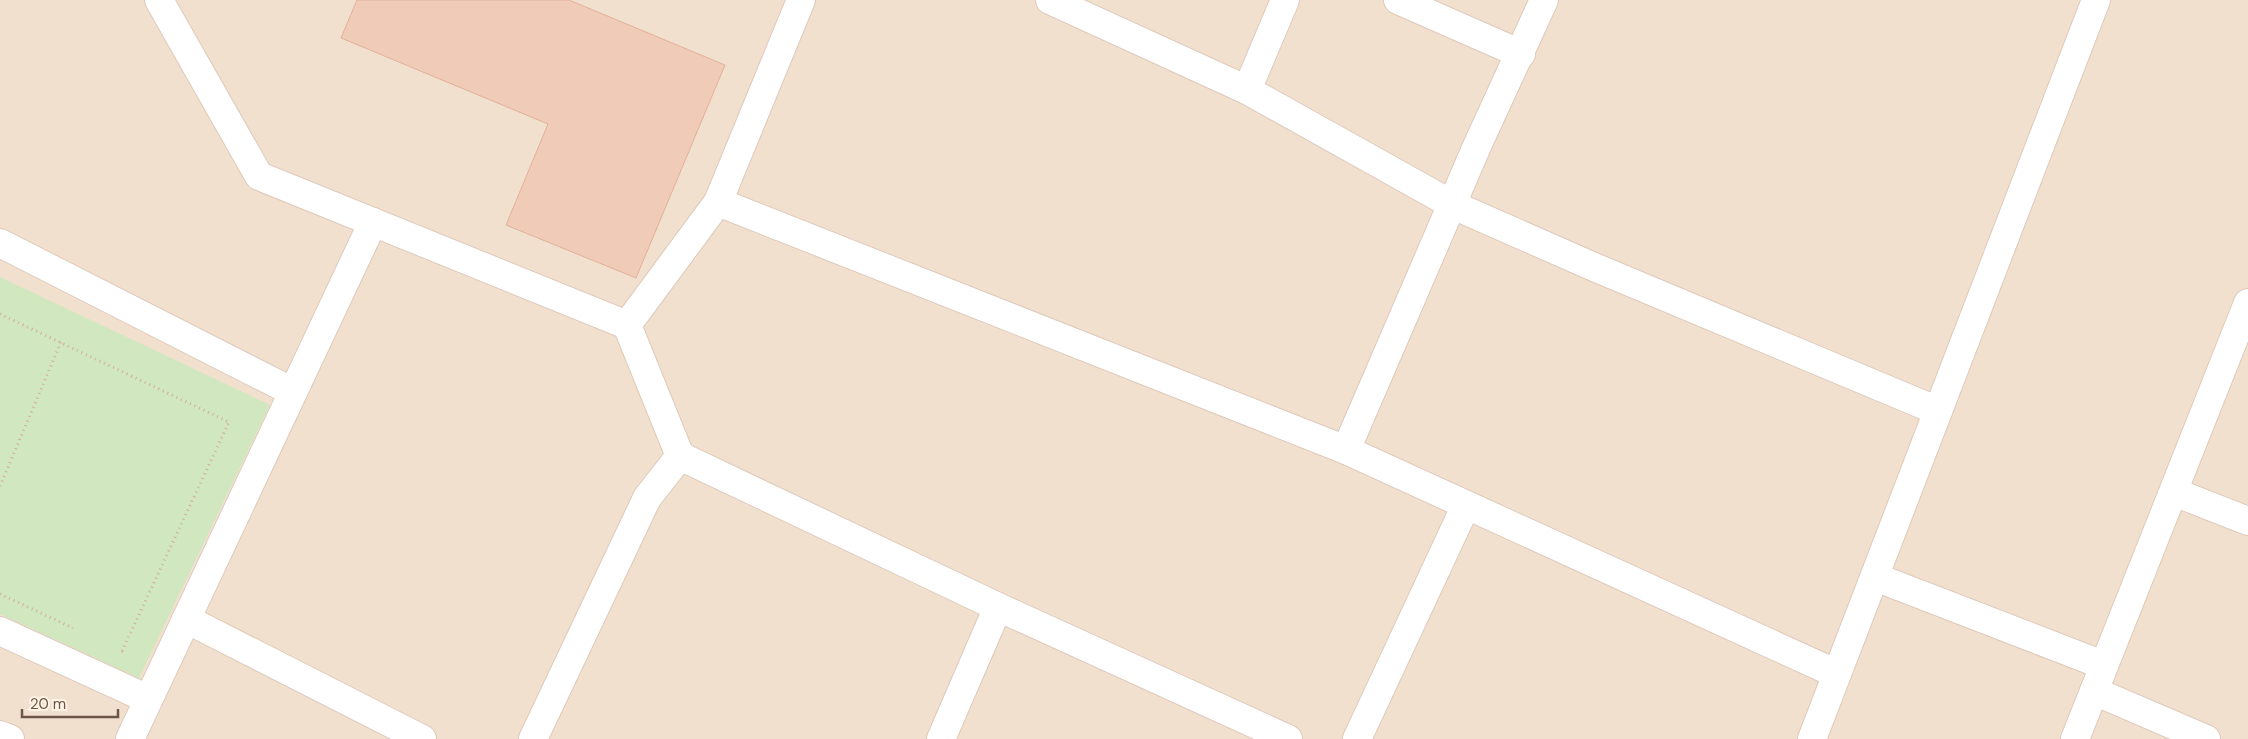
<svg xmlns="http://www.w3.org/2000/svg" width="2248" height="739" viewBox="0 0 2248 739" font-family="'DM Sans',sans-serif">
  <rect width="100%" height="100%" fill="#fbefdf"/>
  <!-- residential -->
  <rect fill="#f2e0ce" x="0" y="0" width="2248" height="739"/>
  <!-- green -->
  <path fill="#d1e7bf" d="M0,277L270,405L139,678L0,614Z"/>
  <!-- building -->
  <path fill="#efcbb8" stroke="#e0b19a" d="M357,0H569L725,65L636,278L506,225L548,124L341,38Z"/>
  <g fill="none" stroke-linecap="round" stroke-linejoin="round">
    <!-- minor casing -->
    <g stroke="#decabc" stroke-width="30">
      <g id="minor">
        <path d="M159,0L259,176L627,325L680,456L998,607L1288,739"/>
        <path d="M801,0L718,202L1346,450L1837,674"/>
        <path d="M1050,0L1247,90L1453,205L1594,267L1938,411"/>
        <path d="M1398,0L1521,54"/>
        <path d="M1247,90L1285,0"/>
        <path d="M0,243L293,392"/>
        <path d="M627,325L718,202"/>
        <path d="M1346,450L1477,146L1544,0"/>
        <path d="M2174,492L2248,521"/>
        <path d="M1875,577L2103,665"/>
        <path d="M186,619L422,739"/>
        <path d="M0,631L148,699"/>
        <path d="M2094,691L2206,739"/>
        <path d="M0,735L10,739"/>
        <path d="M130,739L373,222"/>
        <path d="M533,739L647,498L680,456"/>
        <path d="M941,739L998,607"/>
        <path d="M1357,739L1466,505"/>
        <path d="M1812,739L2096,0"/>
        <path d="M2075,739L2248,303"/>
      </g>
    </g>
    <!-- path -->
    <g stroke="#d3ae9c" stroke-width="3" stroke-dasharray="1 4" stroke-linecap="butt">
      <path d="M0,314L229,422L122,651L120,650"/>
      <path d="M0,486L61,342"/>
      <path d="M0,594L73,628"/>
    </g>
    <!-- minor -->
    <use href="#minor" stroke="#fff" stroke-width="28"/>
  </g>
  <!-- scale -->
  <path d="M22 709v8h96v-8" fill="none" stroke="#6f5449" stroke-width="2.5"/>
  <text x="30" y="709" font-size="15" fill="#6f5449" stroke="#fef3e5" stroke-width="4" paint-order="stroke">20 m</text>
</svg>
